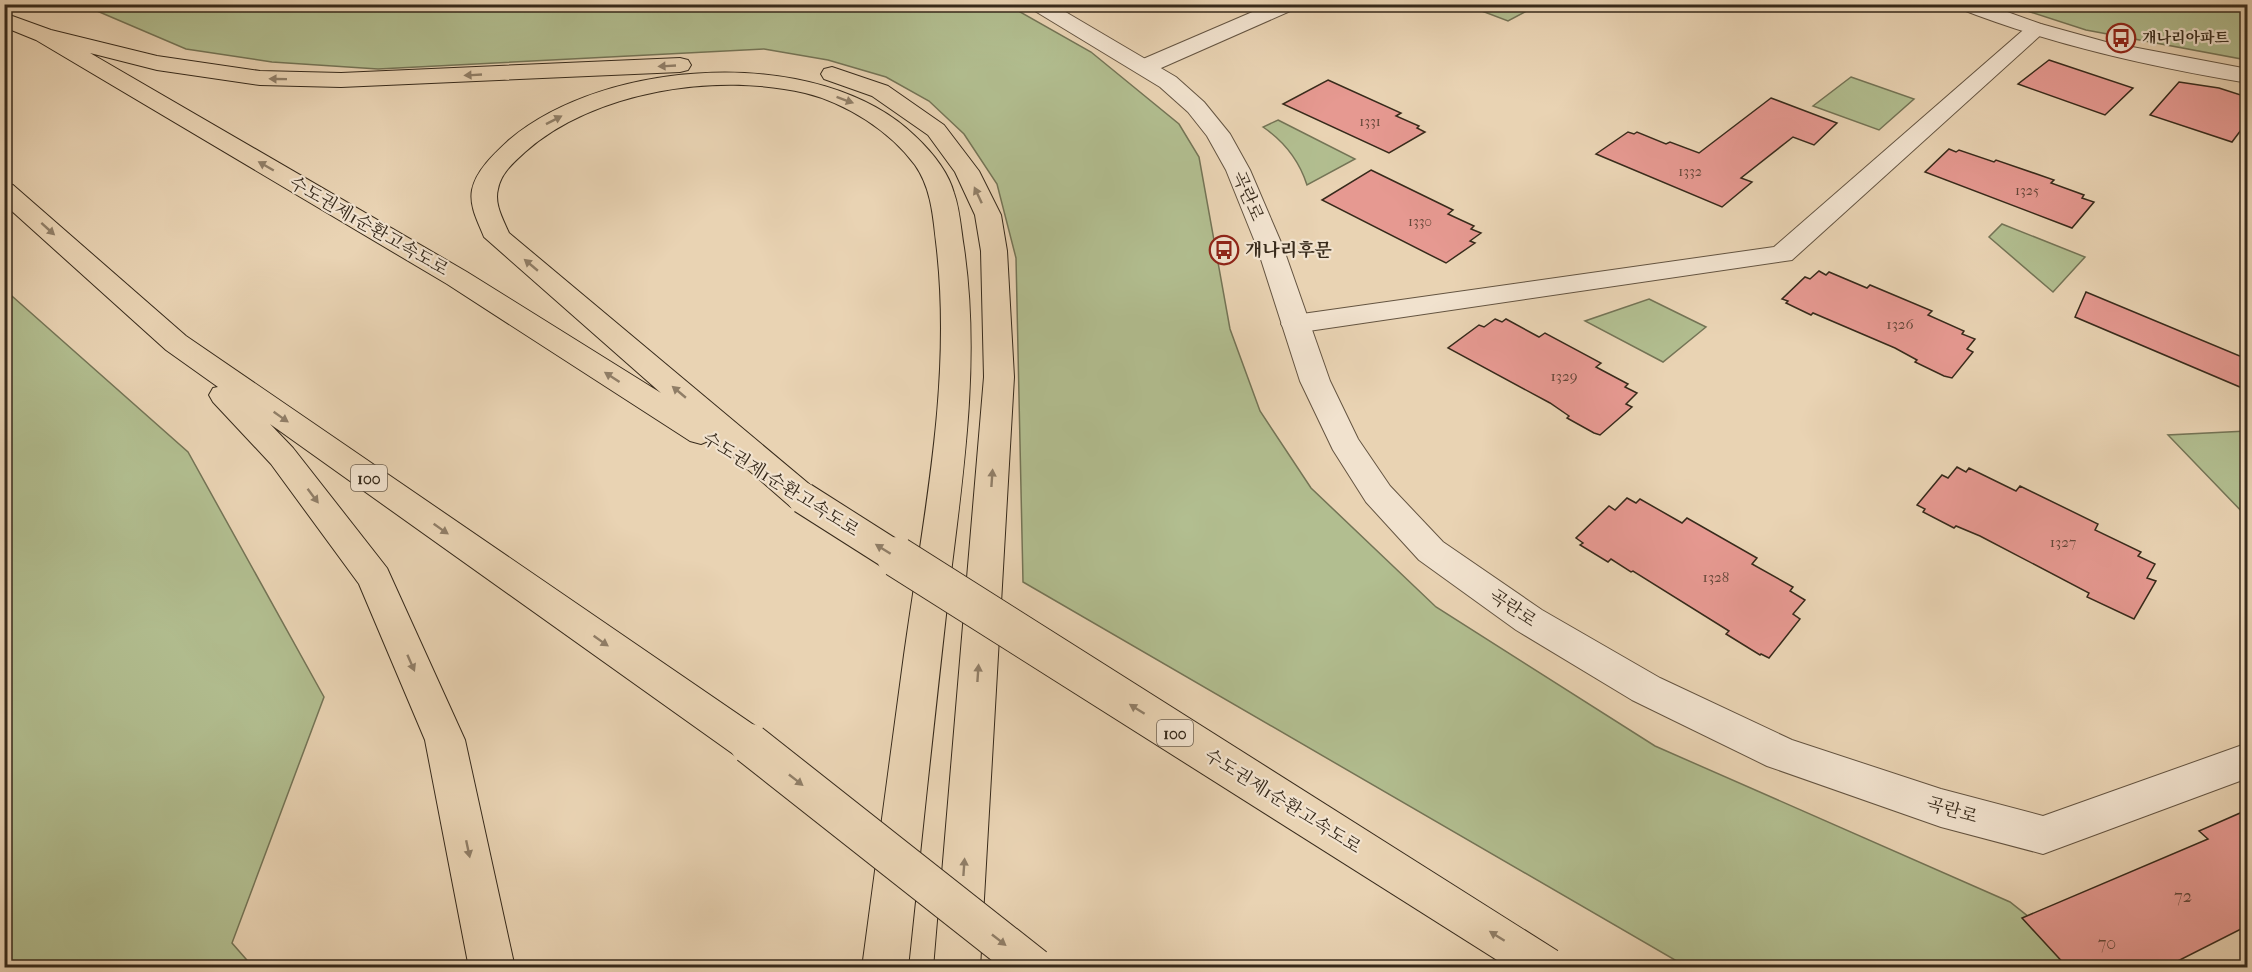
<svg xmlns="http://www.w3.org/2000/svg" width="2252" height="972" viewBox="0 0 2252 972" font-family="'IM FELL French Canon','Noto Serif KR',serif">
  <rect width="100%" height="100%" fill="#e9d3b3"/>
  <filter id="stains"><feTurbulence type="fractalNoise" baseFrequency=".00333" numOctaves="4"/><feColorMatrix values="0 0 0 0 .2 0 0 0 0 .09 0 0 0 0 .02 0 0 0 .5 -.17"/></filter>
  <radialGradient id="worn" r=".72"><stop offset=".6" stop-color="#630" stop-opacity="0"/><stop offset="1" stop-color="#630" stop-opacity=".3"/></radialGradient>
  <!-- green -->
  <g fill="#b2be90" stroke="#747456" stroke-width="1.5">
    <path d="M894,4L902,9L916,4L1008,5L1091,52L1179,124L1199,157L1230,329L1260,411L1311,488L1436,607L1655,746L2010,902L2092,967H1687L1023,582L1016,258L997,184L964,134L929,101L886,77L828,60L764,49L378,69L272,62L186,49L83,5Z"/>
    <path d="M1466,5H1538L1508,21Z"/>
    <path d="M2009,5H2247V60L2086,30Z"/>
    <path d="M1851,77L1914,99L1879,130L1813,106Z"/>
    <path d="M1278,120L1355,159L1307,185C1299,160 1285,142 1263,127Z"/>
    <path d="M2002,224L2085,257L2053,292L1989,237Z"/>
    <path d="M4,289L188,452L324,697L232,943L253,967H5Z"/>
    <path d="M1649,299L1706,327L1663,362L1585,321Z"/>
    <path d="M2247,431H2248L2247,517L2168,435Z"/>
  </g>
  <!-- building -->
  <g fill="#e69991" stroke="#372a1b" stroke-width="1.5">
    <path d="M2049,60L2133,88L2105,115L2018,84Z"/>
    <path d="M1328,80L1401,113L1396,116L1419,126L1417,128L1425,132L1389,153L1283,104Z"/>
    <path d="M2179,82L2219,88L2247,97V122L2232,142L2150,115Z"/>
    <path d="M1771,98L1837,123L1814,145L1793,137L1741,178L1752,182L1722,207L1596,154L1628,132L1634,134L1637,132L1666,144L1670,142L1699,153Z"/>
    <path d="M1949,149L1956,152L1959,150L1994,162L1996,160L2054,180L2051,183L2084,195L2082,198L2094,202L2072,228L1925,172Z"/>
    <path d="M1371,170L1453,210L1448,214L1474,226L1471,229L1481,233L1470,241L1475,243L1446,263L1322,200Z"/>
    <path d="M1819,271L1826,275L1829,272L1867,288L1870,285L1932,311L1928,315L1964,331L1962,334L1975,339L1967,349L1973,352L1952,378L1944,376L1915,362L1917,360L1895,348L1813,313L1811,315L1786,303L1788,301L1782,299L1805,277L1810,279Z"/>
    <path d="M2086,292L2247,359V390L2075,317Z"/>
    <path d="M1495,319L1502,322L1506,319L1539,337L1545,333L1601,363L1596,367L1628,384L1625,387L1637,393L1626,404L1632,407L1600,435L1594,433L1567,418L1569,416L1550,403L1448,348L1479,325L1484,327Z"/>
    <path d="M1957,467L1966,472L1969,468L2016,491L2020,486L2098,524L2095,530L2141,552L2138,556L2155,564L2147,578L2156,581L2134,619L2087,597L2089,593L1980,536L1956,526L1954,528L1923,512L1925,509L1917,505L1942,475L1948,478Z"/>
    <path d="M1627,498L1636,503L1640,499L1682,523L1687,518L1757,558L1752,564L1793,587L1790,591L1805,600L1793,614L1800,619L1769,658L1761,654L1760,655L1726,634L1729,631L1633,571L1631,572L1611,559L1608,562L1580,545L1583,543L1576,538L1609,506L1615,510Z"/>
    <path d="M2247,810V926L2164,968H2068L2022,918L2208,839L2199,831Z"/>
  </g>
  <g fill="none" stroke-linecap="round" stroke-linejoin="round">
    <!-- minor casing -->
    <g stroke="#645441" stroke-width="2">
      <g id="minor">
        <path d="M1271,4H1300L1297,8L1152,72L1144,74L1136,72L1133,67L1136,62Z"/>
        <path d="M2036,23L2043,25L2047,29L2043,33L1792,260L1295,333L1285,330L1281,324L1285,318L1295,315L1774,247L2029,25Z"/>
      </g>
    </g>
    <!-- tertiary casing -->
    <g stroke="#645441" stroke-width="2">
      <g id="tertiary">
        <path d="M1027,4H1052L1176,77L1204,102L1230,134L1250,170L1283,247L1330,381L1358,439L1390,486L1443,542L1542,610L1660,678L1792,740L1941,789L2043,816L2248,743V778L2043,854L1941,827L1767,766L1632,700L1516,630L1419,560L1366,502L1333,450L1300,381L1257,247L1226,170L1207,136L1188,112L1160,87L1030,8Z"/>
        <path d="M1955,4H1985L2041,24L2106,42L2248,69V83C2148,66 2052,45 1958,8Z"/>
      </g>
    </g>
    <!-- motorway casing -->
    <g stroke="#372a1b" stroke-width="2">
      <g id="motorway">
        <path d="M4,13L51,30L157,56L260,71L341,73L680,58L688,60L691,65L688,70L680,72L341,87L260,85L157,70L90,53L467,272L661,393L484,237C478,222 469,206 472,190C476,170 495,153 509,140C605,58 820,44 915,136C931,151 948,171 954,193C960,210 961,230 964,248C981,365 962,481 948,597C934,721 921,844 908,968H862C876,863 890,759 904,655C923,518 953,380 936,242C933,215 931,188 915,165C890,131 846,103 805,93C717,72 593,91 525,152C514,162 501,173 498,189C494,204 503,219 509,233L815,489L820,498L815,507L803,510L791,507L713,439L701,444L690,441L447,284L36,40L4,27Z"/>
        <path d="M832,67L888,86L944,125L979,171L1001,215L1007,251L1014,377L980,968H934L984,377L981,251L975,215L955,172L928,135L872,96L824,79L821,74L824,69Z"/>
        <path d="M4,183L13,185L186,336L764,732L770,744L764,756L750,761L736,756L270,424L293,448L387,568L465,740L515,968H469L425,740L359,584L271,464L213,402L209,395L213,388L218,387L166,350L4,204Z"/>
      </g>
    </g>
    <!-- minor -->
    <use href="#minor" fill="#f1e2ce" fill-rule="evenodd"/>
    <!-- tertiary -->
    <use href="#tertiary" fill="#f1e2ce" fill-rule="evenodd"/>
    <!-- motorway -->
    <use href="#motorway" fill="#e9d3b3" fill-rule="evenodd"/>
    <!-- motorway-bridge-far1 casing -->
    <g stroke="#372a1b" stroke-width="33" stroke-linecap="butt">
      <path id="motorway-bridge-far1" d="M803,498L899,559"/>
    </g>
    <!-- motorway-bridge casing -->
    <g stroke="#372a1b" stroke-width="42" stroke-linecap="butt">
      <g id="motorway-bridge">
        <path d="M897,557L1547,968"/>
        <path d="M750,744L1034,968"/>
      </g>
    </g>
    <!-- motorway-bridge-far1 -->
    <use href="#motorway-bridge-far1" stroke="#e9d3b3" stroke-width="31"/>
    <!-- motorway-bridge -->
    <use href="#motorway-bridge" stroke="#e9d3b3" stroke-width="40"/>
  </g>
  <!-- one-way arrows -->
  <defs><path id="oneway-solid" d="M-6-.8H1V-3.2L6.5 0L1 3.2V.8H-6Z" transform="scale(1.5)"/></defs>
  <g fill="#907e67">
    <use href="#oneway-solid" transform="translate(667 66) rotate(177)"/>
    <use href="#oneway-solid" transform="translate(473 75) rotate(177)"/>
    <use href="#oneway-solid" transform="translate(278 79) rotate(-179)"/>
    <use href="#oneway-solid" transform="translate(845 100) rotate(20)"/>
    <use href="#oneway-solid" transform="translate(554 120) rotate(-27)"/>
    <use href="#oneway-solid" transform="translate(266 166) rotate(-150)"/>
    <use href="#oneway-solid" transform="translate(978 195) rotate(-115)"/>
    <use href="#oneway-solid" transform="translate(48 229) rotate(42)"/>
    <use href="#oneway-solid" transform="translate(531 265) rotate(-140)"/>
    <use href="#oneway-solid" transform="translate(612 377) rotate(-147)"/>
    <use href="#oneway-solid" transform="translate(679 392) rotate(-140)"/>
    <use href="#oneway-solid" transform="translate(281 417) rotate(35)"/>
    <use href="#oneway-solid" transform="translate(992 478) rotate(-86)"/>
    <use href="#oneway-solid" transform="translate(313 496) rotate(53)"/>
    <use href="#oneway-solid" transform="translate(441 529) rotate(35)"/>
    <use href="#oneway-solid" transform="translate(883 549) rotate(-148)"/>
    <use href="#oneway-solid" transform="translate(601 641) rotate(35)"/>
    <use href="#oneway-solid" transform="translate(411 663) rotate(66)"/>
    <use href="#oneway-solid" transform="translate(978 673) rotate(-86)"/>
    <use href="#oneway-solid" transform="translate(1137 709) rotate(-148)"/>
    <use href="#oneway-solid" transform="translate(796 780) rotate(38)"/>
    <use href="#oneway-solid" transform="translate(468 849) rotate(78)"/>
    <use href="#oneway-solid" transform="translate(964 867) rotate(-86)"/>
    <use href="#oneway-solid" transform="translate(1497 936) rotate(-148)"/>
    <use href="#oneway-solid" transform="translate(999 940) rotate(38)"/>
  </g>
  <!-- icons -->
  <defs>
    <g id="bus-ring" transform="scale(1.5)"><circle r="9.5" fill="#f1e2ce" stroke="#8f2418" stroke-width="1.5"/><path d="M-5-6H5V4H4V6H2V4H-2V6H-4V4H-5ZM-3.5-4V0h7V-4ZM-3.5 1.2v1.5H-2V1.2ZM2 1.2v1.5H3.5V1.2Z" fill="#8f2418"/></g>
  </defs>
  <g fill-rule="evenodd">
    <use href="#bus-ring" x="2121" y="38"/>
    <use href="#bus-ring" x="1224" y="250"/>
  </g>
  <g text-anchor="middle" stroke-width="4.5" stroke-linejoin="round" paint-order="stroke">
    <!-- far-number labels -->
    <g font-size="14" fill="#634638">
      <text x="1370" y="126">1331</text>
      <text x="1690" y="176">1332</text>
      <text x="2027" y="195">1325</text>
      <text x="1420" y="226">1330</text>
    </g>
    <!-- far-poi labels -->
    <g font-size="15" font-weight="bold" fill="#372a1b" stroke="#f1e2ce" text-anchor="start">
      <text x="2142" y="43">개나리아파트</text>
    </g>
    <!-- number labels -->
    <g font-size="15" fill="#634638">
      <text x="1900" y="329">1326</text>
      <text x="1564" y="381">1329</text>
      <text x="2063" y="547">1327</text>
      <text x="1716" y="582">1328</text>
    </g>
    <!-- shield labels -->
    <g fill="#f1e2ce" stroke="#6f6151" stroke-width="1.5">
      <rect x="351" y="465" width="36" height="26" rx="4.5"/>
      <rect x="1157" y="720" width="36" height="26" rx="4.5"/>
    </g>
    <g font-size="16" font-weight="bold" fill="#372a1b">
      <text x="369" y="484">100</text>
      <text x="1175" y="739">100</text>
    </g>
    <!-- street labels -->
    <g font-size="18" fill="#372a1b" stroke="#f1e2ce">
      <text transform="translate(1248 196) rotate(67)" y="6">곡란로</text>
      <text transform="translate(369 226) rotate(30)" y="6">수도권제1순환고속도로</text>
      <text transform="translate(781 484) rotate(32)" y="6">수도권제1순환고속도로</text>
      <text transform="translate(1513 608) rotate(34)" y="6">곡란로</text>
      <text transform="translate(1283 801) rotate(32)" y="6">수도권제1순환고속도로</text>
      <text transform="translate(1952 810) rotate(16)" y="6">곡란로</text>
    </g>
    <!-- poi labels -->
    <g font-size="18" font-weight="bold" fill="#372a1b" stroke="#f1e2ce" text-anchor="start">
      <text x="1245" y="256">개나리후문</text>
    </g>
    <!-- near-number labels -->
    <g font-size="18" fill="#634638">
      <text x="2183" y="902">72</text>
      <text x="2107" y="949">70</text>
    </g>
  </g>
  <!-- margin -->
  <rect width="2252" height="972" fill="none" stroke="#e9d3b3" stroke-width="24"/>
  <rect x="6" y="6" width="2240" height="960" fill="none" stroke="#372a1b" stroke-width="3"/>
  <rect x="12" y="12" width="2228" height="948" fill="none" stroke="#372a1b" stroke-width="1.5"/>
  <rect width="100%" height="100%" filter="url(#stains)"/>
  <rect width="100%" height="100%" fill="url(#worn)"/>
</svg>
